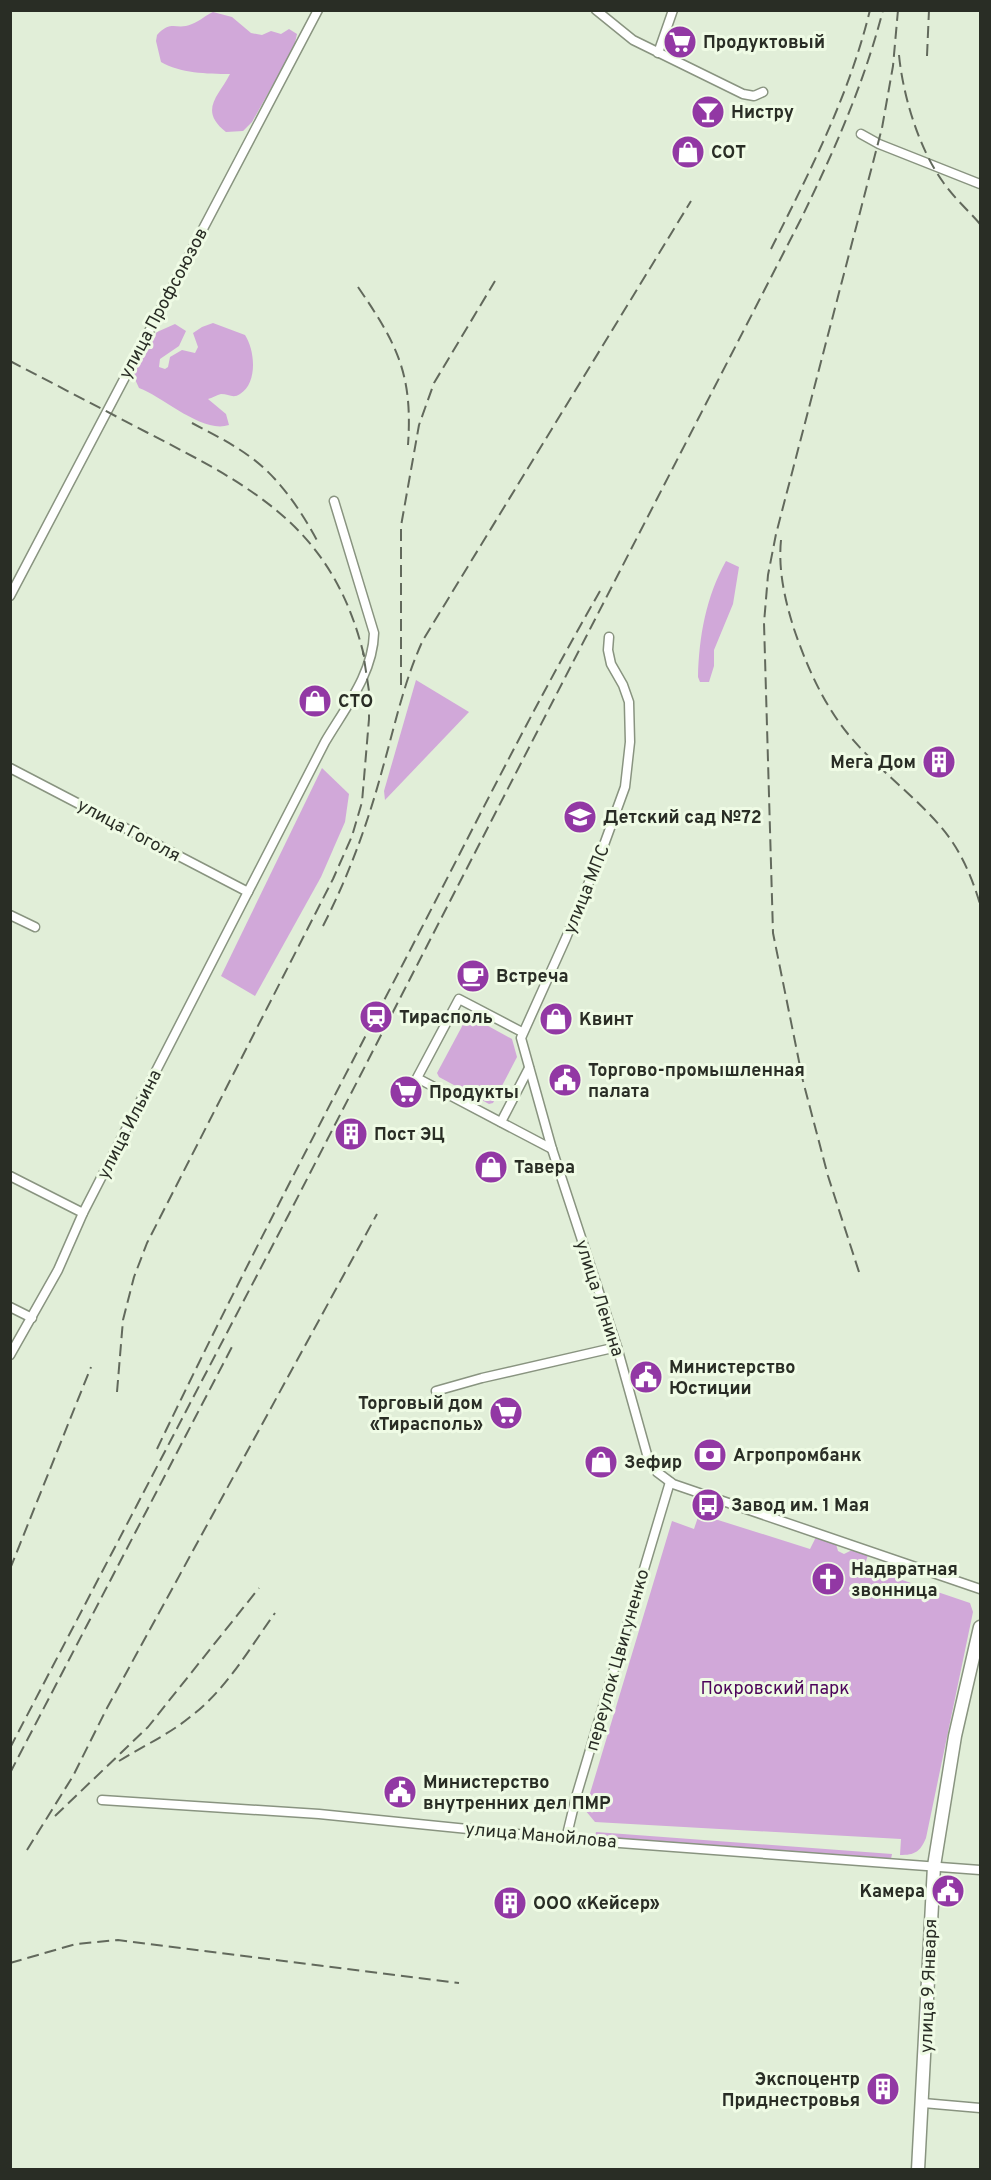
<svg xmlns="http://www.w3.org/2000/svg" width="991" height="2180" viewBox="0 0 991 2180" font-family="Overpass,sans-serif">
  <rect width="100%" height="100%" fill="#e1eed8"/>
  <!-- green -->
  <g fill="#d1a8d9">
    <path d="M213,12L232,17L251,33L262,35L271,31L281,34L289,29L297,34L294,47L252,122L243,131L226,132C198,110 219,96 230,74C207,74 180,73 161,62L156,41L157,35C172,19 176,31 192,24C200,21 206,15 213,12Z"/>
    <path d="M213,323L245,335C255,350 258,383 240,394C233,399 229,394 221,394C217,395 212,398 208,399L226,414L229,425C202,434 164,397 139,388L133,375L136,363L157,332L175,324L186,331L179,346L160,359L159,367L165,369L168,367L170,357L182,350L195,353L198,347L193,333L202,327Z"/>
    <path d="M726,561L739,567L733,604L714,650V666L709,682H700L698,677C699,636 706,597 726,561Z"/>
    <path d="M416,680L469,712L385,800L384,791Z"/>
    <path d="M322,768L349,794L345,822L321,877L255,996L221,976Z"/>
    <path d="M470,1016L512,1039L517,1057L493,1103L489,1104L439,1077L437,1073L467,1017Z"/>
    <path d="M699,1514L810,1549L816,1537L836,1544L838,1551L844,1554L852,1550L868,1555L864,1567L970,1603L973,1612L926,1838C920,1852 915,1855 900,1855L901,1839L595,1822L585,1810L672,1521L694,1529Z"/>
    <path d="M596,1832L892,1854L891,1859L595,1837Z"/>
  </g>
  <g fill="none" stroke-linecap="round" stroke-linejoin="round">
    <!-- street casing -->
    <g stroke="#899480" stroke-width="11">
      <g id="street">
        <path d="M596,10L633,40L743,94L754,96L763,92"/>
        <path d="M658,53L673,10"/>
        <path d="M861,134L879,144L980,184"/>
        <path d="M10,596L318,10"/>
        <path d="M609,637L608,650L611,664L623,685L629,702L630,742L625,787L601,853L566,938L521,1038L552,1149L617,1347L648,1458L657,1472L673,1484L980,1589"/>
        <path d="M10,768L248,892"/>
        <path d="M10,915L35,927"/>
        <path d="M522,1032L459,999L417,1078L552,1149"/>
        <path d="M501,1122L529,1068"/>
        <path d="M10,1176L83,1213"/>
        <path d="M10,1307L32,1318"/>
        <path d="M10,1355L58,1270L83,1213L325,742C345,708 373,674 374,633L334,501"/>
        <path d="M436,1391L482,1378L617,1347"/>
        <path d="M102,1800L319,1814L566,1839L980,1870"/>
        <path d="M566,1839L576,1797L670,1482"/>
        <path d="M923,2103L980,2108"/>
      </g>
    </g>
    <!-- secondary casing -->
    <g stroke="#899480" stroke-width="15">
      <path id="secondary" d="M918,2170L934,1866L955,1736L980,1627"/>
    </g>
    <!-- street -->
    <use href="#street" stroke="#fff" stroke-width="8"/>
    <!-- secondary -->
    <use href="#secondary" stroke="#fff" stroke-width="12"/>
    <!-- rail -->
    <g stroke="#62695c" stroke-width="2" stroke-dasharray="12 6" stroke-linecap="butt">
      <path d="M899,55C903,96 919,149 943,182C954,198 968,210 980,224"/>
      <path d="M927,56L929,10"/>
      <path d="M771,249C810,171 849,96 870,10"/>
      <path d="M358,287C397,344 413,374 408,445"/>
      <path d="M10,361C56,385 102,409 148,433C257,489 335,530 365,660"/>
      <path d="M192,423C211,433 231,443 249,456C279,477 302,512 319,544"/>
      <path d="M781,540C778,571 785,600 794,629C807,667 823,703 848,734C876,768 913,794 941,827C960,849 972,877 980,904"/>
      <path d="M401,685V526L419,425L434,383L495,281"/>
      <path d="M323,926C349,875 368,823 383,767C395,725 404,681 423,640L691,201"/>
      <path d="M859,1272L828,1176L803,1081L773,933L764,623L768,575L776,534L882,128L893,66L898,10"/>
      <path d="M117,1392L123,1320L134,1277L147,1243L333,879L352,836L362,802L369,719V691L363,652"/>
      <path d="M157,1449C236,1284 321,1122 405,960C469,837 531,711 600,591"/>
      <path d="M10,1569L91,1367"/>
      <path d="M10,1748L289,1214L801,219C834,151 864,84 883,10"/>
      <path d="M119,1761C143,1746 168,1735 190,1717C226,1690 249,1649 275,1613"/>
      <path d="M10,1773L234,1343"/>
      <path d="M55,1816L148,1727L259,1588"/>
      <path d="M27,1850L73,1776L107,1708L377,1214"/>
      <path d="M10,1963L76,1944L118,1940L459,1983"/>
    </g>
  </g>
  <!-- icons -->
  <defs>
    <g id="supermarket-disc" transform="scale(1.725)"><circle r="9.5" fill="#9238a4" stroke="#effbe5"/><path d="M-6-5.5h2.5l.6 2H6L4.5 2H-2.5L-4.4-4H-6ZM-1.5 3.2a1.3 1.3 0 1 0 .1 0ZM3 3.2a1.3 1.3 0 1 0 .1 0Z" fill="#fff"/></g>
    <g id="bar-disc" transform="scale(1.725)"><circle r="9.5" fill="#9238a4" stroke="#effbe5"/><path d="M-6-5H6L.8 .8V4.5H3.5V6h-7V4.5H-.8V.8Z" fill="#fff"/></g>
    <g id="shop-disc" transform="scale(1.725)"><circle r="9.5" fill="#9238a4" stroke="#effbe5"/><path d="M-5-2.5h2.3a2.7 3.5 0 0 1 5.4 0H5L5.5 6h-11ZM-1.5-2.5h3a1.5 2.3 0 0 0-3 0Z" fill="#fff"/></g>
    <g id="building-disc" transform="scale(1.725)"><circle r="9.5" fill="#9238a4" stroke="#effbe5"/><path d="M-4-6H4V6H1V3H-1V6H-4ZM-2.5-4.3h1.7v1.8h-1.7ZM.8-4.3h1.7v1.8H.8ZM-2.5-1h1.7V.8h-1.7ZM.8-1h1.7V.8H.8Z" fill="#fff"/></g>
    <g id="school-disc" transform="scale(1.725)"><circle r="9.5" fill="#9238a4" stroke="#effbe5"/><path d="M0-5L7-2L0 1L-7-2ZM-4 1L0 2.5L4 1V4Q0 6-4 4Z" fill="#fff"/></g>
    <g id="cafe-disc" transform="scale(1.725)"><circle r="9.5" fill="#9238a4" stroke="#effbe5"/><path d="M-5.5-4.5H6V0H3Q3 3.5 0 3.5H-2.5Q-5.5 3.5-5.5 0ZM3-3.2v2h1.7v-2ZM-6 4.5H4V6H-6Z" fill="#fff"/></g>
    <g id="station-disc" transform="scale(1.725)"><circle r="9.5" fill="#9238a4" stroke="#effbe5"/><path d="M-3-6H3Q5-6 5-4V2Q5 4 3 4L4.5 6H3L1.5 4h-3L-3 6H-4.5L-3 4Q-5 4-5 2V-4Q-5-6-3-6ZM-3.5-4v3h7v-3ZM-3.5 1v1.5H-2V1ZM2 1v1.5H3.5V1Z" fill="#fff"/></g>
    <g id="civic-disc" transform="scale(1.725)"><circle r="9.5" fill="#9238a4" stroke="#effbe5"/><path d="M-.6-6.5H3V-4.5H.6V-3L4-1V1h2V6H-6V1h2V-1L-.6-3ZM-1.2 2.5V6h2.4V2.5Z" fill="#fff"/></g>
    <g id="bank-disc" transform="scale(1.725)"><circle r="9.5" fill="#9238a4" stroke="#effbe5"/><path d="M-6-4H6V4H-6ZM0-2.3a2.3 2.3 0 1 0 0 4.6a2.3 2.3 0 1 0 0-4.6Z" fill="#fff"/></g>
    <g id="bus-disc" transform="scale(1.725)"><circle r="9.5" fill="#9238a4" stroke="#effbe5"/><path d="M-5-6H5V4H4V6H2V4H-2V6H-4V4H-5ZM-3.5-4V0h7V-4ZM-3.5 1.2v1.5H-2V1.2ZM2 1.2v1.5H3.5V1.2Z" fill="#fff"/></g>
    <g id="church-disc" transform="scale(1.725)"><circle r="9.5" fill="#9238a4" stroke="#effbe5"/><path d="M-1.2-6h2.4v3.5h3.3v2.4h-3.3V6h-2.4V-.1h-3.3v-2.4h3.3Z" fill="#fff"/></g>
  </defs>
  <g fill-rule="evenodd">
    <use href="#supermarket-disc" x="680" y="42"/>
    <use href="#bar-disc" x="708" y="112"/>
    <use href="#shop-disc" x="688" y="152"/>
    <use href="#shop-disc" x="315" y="701"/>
    <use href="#building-disc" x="939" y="762"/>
    <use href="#school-disc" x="580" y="817"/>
    <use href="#cafe-disc" x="473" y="976"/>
    <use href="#station-disc" x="376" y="1017"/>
    <use href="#shop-disc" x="556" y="1019"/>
    <use href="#civic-disc" x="565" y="1080"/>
    <use href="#supermarket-disc" x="406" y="1092"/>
    <use href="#building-disc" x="351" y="1134"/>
    <use href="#shop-disc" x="491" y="1167"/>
    <use href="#civic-disc" x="646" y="1377"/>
    <use href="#supermarket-disc" x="506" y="1413"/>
    <use href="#bank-disc" x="710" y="1455"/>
    <use href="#shop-disc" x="601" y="1462"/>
    <use href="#bus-disc" x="708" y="1505"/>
    <use href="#church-disc" x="828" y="1579"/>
    <use href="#civic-disc" x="400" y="1792"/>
    <use href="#civic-disc" x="948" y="1891"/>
    <use href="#building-disc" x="510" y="1903"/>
    <use href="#building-disc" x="883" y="2089"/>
  </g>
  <g text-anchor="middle" stroke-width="6" stroke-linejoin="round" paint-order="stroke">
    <!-- poi labels -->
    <g font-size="18" font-weight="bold" fill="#292d25" stroke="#effbe5" text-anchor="start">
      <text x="703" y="48">Продуктовый</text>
      <text x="731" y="118">Нистру</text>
      <text x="711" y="158">СОТ</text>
      <text x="338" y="707">СТО</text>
      <text x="916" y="768" text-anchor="end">Мега Дом</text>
      <text x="603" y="823">Детский сад №72</text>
      <text x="496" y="982">Встреча</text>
      <text x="399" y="1023">Тирасполь</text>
      <text x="579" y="1025">Квинт</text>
      <text x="588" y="1076">Торгово-промышленная<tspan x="588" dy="21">палата</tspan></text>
      <text x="429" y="1098">Продукты</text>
      <text x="374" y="1140">Пост ЭЦ</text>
      <text x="514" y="1173">Тавера</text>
      <text x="669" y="1373">Министерство<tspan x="669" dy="21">Юстиции</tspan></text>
      <text x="483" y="1409" text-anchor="end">Торговый дом<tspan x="483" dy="21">«Тирасполь»</tspan></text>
      <text x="733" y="1461">Агропромбанк</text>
      <text x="624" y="1468">Зефир</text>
      <text x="731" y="1511">Завод им. 1 Мая</text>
      <text x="851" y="1575">Надвратная<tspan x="851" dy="21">звонница</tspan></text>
      <text x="423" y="1788">Министерство<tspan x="423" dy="21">внутренних дел ПМР</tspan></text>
      <text x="925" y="1897" text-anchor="end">Камера</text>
      <text x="533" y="1909">ООО «Кейсер»</text>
      <text x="860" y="2085" text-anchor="end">Экспоцентр<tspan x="860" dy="21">Приднестровья</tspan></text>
    </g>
    <!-- street labels -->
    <g font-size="18" fill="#292d25" stroke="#effbe5">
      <text transform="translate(163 303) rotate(-62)" y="6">улица Профсоюзов</text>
      <text transform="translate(129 830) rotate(28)" y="6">улица Гоголя</text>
      <text transform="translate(586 889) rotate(-68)" y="6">улица МПС</text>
      <text transform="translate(129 1124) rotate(-63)" y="6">улица Ильина</text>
      <text transform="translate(600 1298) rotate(72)" y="6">улица Ленина</text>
      <text transform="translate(617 1660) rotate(-74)" y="6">переулок Цвигуненко</text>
      <text transform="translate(541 1835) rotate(5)" y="6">улица Манойлова</text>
      <text transform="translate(928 1986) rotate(-88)" y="6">улица 9 Января</text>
    </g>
    <!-- park labels -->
    <g font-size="18" fill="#4d055a" stroke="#effbe5">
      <text x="775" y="1694">Покровский парк</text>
    </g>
  </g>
  <!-- border -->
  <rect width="991" height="2180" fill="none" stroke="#292d25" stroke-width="24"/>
</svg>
